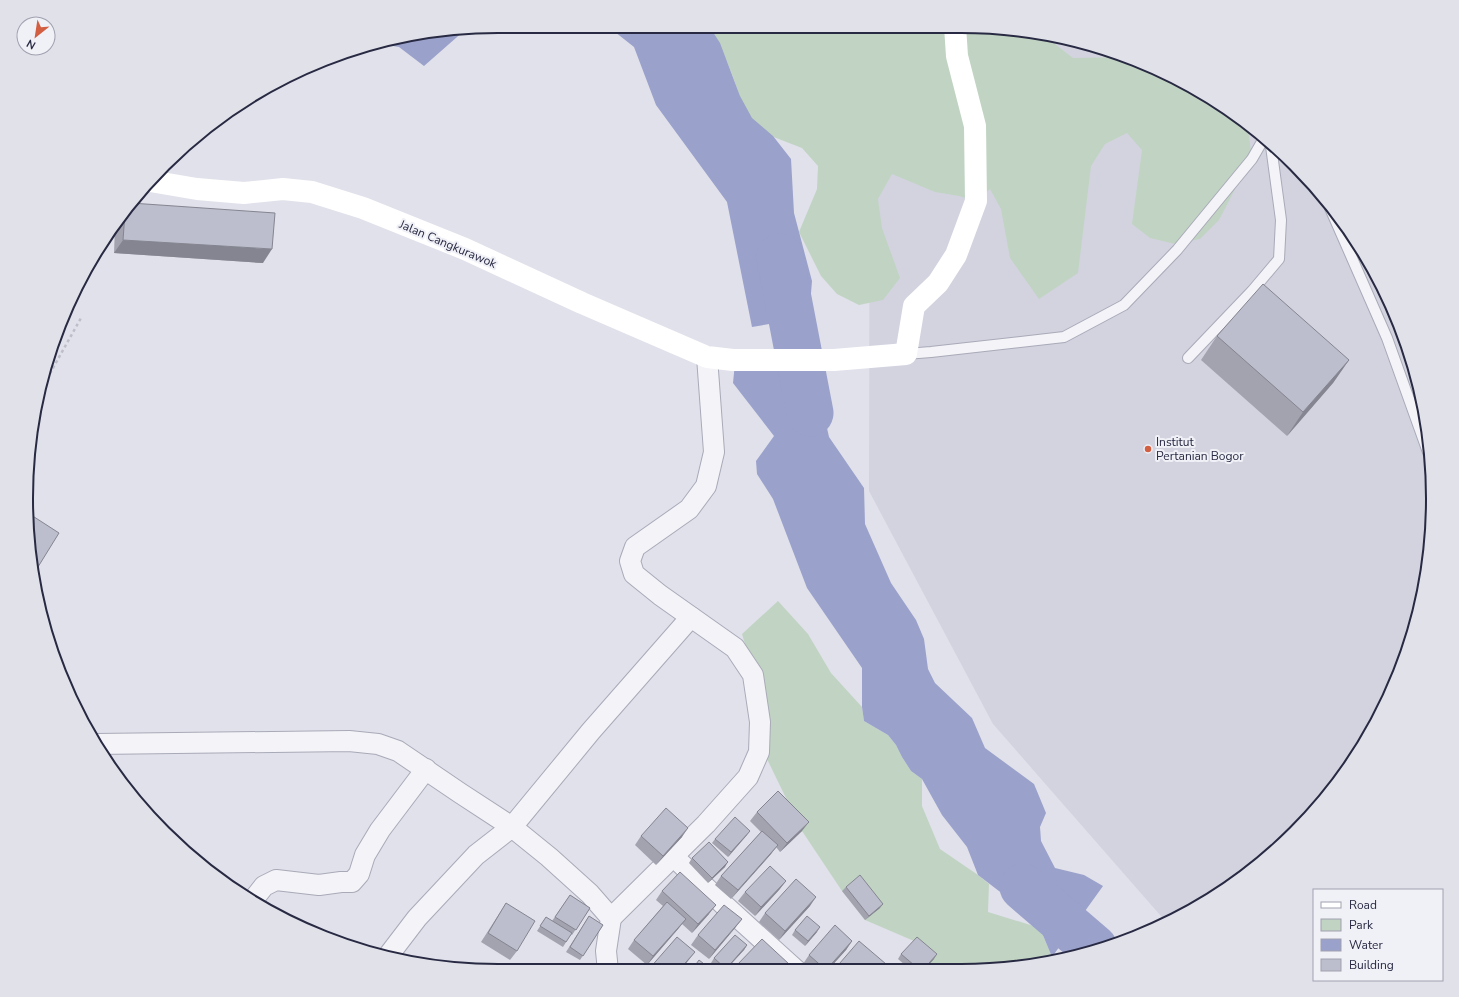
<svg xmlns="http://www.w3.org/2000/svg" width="1459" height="997" viewBox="0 0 1459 997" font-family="'Nunito Sans',sans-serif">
  <rect width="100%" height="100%" fill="#e0e1ea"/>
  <!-- built -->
  <path fill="#d2d3df" d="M870,26H960L1052,35L1113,51L1197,89L1295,165L1353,236L1397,318L1424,407L1433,499L1424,591L1397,680L1353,761L1294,833L1248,873L1167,923L993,724L869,491Z"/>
  <!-- green -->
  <g fill="#c1d4c3">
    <path d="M709,26H960L1047,35L1051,41L1073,58L1125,57L1197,89L1248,129L1252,159L1245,170L1219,220L1200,239L1175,244L1150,238L1132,224L1142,150L1127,133L1105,144L1091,166L1078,273L1039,299L1010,258L1001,209L990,189L976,201L959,196L935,192L892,174L878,199L882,228L900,278L883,300L859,305L837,294L821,276L799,232L817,189L818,166L802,148L750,128C739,93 728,57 709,26Z"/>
    <path d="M778,601L808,634L831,673L862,707L864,721L888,735L896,745L902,757L911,771L922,779V806L940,849L978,875L989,884L988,912L1040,928L1052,957L1056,961L961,971H923L914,941L865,920L842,891L802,831L751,726L759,689L742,634Z"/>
  </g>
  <!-- water -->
  <g fill="#9aa1cb">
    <path d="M599,26H709L720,43L740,96L752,118L773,136L791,159L794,213L812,281L809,317L752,327L727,202L656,105L634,47L610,28Z"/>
    <path d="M465,30L424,66L399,47L375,43Z"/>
    <path d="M735,363L813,366L829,437L864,488L865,524L891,583L916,620L924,639L928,669L935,683L972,718L985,748L1034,784L1046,813L1040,827L1041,841L1055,868L1084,875L1103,886L1052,957L1040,928L1031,918L1019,913L1012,901L978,875L967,847L942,815L922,779L911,771L902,757L896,745L888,735L864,721L862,707V668L807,588L773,499L757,474L756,461L774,436L733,383Z"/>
  </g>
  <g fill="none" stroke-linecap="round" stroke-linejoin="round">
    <!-- river -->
    <g stroke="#9aa1cb" stroke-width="47">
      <path d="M780,257L810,413"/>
      <path d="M1023,887L1094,948"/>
    </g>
    <!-- lane casing -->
    <g stroke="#a9aab8" stroke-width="12">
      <g id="lane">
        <path d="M1330,208L1387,338L1429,455"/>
        <path d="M906,354L931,352L1064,337L1124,305L1177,250L1252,159L1263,140"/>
        <path d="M1188,358L1252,291L1279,259L1281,220L1271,146"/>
      </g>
    </g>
    <!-- street casing -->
    <g stroke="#a9aab8" stroke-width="22">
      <g id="street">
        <path d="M96,744L349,741L378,744L398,751L460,793L512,827L549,857L590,894L611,918L606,951L608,971"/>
        <path d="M674,857L723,904L797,971"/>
        <path d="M253,900L264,886L276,880L319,885L341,882H352L359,874L365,855L380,830L426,769"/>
        <path d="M611,918L706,824L748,777L759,752L760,722L753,675L735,648L660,595L634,574L630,561L635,547L689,509L706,486L714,452L707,357"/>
        <path d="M388,956L417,918L476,855L512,827L591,731L691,617"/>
      </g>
    </g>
    <!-- path -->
    <path stroke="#bebec9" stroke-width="2.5" stroke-dasharray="3 3" stroke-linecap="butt" d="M44,384L81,318"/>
    <!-- lane -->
    <use href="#lane" stroke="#f3f3f8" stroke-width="10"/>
    <!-- street -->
    <use href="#street" stroke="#f3f3f8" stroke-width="20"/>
    <!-- secondary -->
    <path stroke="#fff" stroke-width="22" d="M150,181L197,189L244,193L283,189L312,192L363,208L465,249L582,303L707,357L733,360H834L906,354L914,306L938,283L956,255L976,201L975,126L957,56L955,26"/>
  </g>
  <!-- wall -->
  <g fill="#a3a3b0">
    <path d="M131,203L263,263L114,253L115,226Z"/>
    <path d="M1217,336L1349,360L1333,383L1287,436L1201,360Z"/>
    <path d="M757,812L802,831L780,852L776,847L771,854L731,899L715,885L721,876L761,832L750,821Z"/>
    <path d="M747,835L728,857L712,843L715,839Z"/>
    <path d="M641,836L682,837L656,865L635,845Z"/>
    <path d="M692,858L725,867L708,883L689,863Z"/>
    <path d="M786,881L779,890L755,916L738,901L745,892Z"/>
    <path d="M846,887L880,908L865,920L842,891Z"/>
    <path d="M662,891L709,914L692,933L682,924L647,965L628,949L634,940L663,906L656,900Z"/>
    <path d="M570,895L590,908L572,935L571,934L563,947L537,931L546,917L552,921Z"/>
    <path d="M506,903L517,951L510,960L481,942Z"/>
    <path d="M810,906L779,940L759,922L765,913Z"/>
    <path d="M589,916L603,925L580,960L566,952Z"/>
    <path d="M742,919L735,928L709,959L691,945L698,935Z"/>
    <path d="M795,930L817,932L805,946L792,935Z"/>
    <path d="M852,941L846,950L827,971H811L803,964L809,955Z"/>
    <path d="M747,945L744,950L726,970L727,971H720L711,963L714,958Z"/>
    <path d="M901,954L934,959L923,971H912L898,959Z"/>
    <path d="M737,965L784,971H733Z"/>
  </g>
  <!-- shaded-wall -->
  <g fill="#848590">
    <path d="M123,240L272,249L263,263L114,253Z"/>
    <path d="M1349,360L1333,383L1287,436L1303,412Z"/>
    <path d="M809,822L802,831L780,852L787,843Z"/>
    <path d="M688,828L682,837L656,865L663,856Z"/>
    <path d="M750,831L747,835L728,857L731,852Z"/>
    <path d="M778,845L771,854L731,899L738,890Z"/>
    <path d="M728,862L725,867L708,883L712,878Z"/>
    <path d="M786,881L779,890L755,916L761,907Z"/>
    <path d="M816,897L810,906L779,940L785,931Z"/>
    <path d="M883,904L880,908L865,920L869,916Z"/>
    <path d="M716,905L709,914L692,933L698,924Z"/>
    <path d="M686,919L679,928L647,965L653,956Z"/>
    <path d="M742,919L735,928L709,959L715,950Z"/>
    <path d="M820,927L817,932L805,946L808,941Z"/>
    <path d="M852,941L846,950L827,971H826Z"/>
    <path d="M747,945L744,950L724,971L726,969Z"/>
    <path d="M695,952L688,961L680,971H678Z"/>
    <path d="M937,954L934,959L923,971H922Z"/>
  </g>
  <!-- building -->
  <g fill="#bdbecd" stroke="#848590">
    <path d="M131,203L275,213L272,249L123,240L125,213Z"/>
    <path d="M1263,284L1349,360L1303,412L1217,336Z"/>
    <path d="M28,513L59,533L33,575L27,529Z"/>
    <path d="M778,791L809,822L787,843L757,812Z"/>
    <path d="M666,808L688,828L663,856L641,836Z"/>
    <path d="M735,817L750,831L731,852L715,839Z"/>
    <path d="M762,831L778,845L738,890L721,876Z"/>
    <path d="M709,842L728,862L712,878L692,858Z"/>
    <path d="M770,866L786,881L761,907L745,892Z"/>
    <path d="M680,872L716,905L698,924L662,891Z"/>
    <path d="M860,875L883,904L869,916L846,887Z"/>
    <path d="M796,879L816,897L785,931L765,913Z"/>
    <path d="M570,895L590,908L576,930L555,917Z"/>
    <path d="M667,902L686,919L653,956L634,940Z"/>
    <path d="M506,903L535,921L517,951L488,933Z"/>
    <path d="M724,905L742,919L715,950L698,935Z"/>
    <path d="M589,916L603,925L583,956L570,947Z"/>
    <path d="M807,916L820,927L808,941L795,930Z"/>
    <path d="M546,917L572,933L566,942L540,926Z"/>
    <path d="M835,925L852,941L826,970L809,955Z"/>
    <path d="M735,935L747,945L726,969L714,958Z"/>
    <path d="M677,937L695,952L678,971H651L649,969Z"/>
    <path d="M917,937L937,954L922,971H921L901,954Z"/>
    <path d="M762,939L789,964L782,971H743L737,965Z"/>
    <path d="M859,941L886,964L880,971H833Z"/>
    <path d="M699,960L713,971H691Z"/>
  </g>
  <!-- markers -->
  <circle fill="#d25f42" stroke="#f0f1f7" stroke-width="1.5" cx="1148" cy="449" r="4"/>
  <g text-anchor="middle" stroke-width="4" stroke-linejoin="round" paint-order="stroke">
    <!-- street labels -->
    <g font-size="12" fill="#282942" stroke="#f0f1f7">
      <text transform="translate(448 244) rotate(23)" y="4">Jalan Cangkurawok</text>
    </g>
    <!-- poi labels -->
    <g font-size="12" fill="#282942" stroke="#f0f1f7" text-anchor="start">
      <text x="1156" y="446">Institut<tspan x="1156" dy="14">Pertanian Bogor</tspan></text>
    </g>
  </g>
  <!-- crop -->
  <path d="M0 0H1459V997H0ZM498 33H961A465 465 0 0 1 1426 498V499A465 465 0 0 1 961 964H498A465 465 0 0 1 33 499V498A465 465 0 0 1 498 33Z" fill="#e0e1e9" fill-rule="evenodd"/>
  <path fill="none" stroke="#282942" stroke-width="2" d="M498 33H961A465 465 0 0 1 1426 498V499A465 465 0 0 1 961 964H498A465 465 0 0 1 33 499V498A465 465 0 0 1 498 33Z"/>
  <!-- legend -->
  <rect x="1313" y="889" width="130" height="92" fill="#f0f1f7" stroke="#a0a1af"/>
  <rect x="1321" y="902" width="20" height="6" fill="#ffffff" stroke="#a0a1af"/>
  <text x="1349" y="909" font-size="12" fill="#282942">Road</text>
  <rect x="1321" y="919" width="20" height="12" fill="#c1d4c3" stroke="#a0a1af"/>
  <text x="1349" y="929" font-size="12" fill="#282942">Park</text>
  <rect x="1321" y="939" width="20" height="12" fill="#9aa1cb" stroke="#a0a1af"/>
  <text x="1349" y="949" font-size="12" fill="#282942">Water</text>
  <rect x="1321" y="959" width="20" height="12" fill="#bdbecd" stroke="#a0a1af"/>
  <text x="1349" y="969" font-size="12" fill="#282942">Building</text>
  <!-- north arrow -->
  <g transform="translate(36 36) rotate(210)"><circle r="19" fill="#f0f1f7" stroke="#a0a1af"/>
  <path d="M0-3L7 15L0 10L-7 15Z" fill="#d25f42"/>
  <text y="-6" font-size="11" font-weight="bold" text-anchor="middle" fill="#282942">N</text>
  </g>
</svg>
